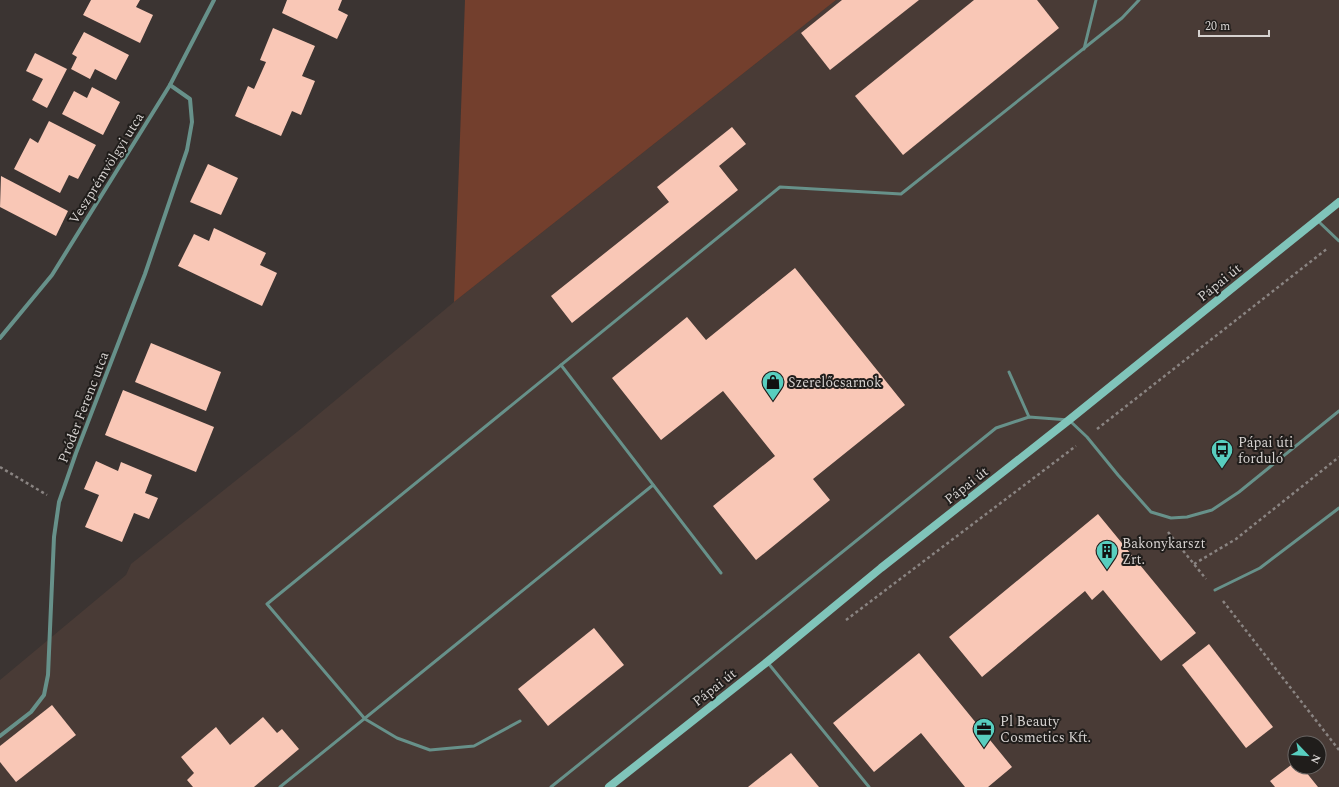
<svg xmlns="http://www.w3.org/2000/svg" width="1339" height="787" viewBox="0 0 1339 787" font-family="Spectral,serif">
  <rect width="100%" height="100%" fill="#3b3432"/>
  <!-- built -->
  <path fill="#493b36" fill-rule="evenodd" d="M836,0H1339V787H0V680L126,575L131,564L302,428L454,302ZM1295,743H1319V767H1295Z"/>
  <!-- green -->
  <path fill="#733f2d" d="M465,0H836L454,302Z"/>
  <!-- building -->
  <g fill="#f9c7b6">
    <path d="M91,0H140L136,7L153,15L140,43L83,15Z"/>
    <path d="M287,0H342L338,10L348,15L337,39L282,13Z"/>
    <path d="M842,0H919L830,70L801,33Z"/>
    <path d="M974,0H1037L1059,28L903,155L855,96Z"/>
    <path d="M273,28L315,46L302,76L315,81L301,115L292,111L281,136L235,116L248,86L254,89L266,62L260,60Z"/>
    <path d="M84,32L129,55L116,80L95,69L90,79L71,69L77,57L72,54Z"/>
    <path d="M35,53L67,69L47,108L32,100L43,79L26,71Z"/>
    <path d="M92,87L120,102L103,135L62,114L74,91L87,98Z"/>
    <path d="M49,121L96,145L78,179L69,175L60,193L14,169L30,138L38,143Z"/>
    <path d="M732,127L746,144L719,166L738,190L572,323L551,296L669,202L657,187Z"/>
    <path d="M208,164L238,178L221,215L190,202Z"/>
    <path d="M1,176L68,211L56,236L0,207Z"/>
    <path d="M214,228L266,253L260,265L277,273L262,306L178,266L194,234L209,241Z"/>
    <path d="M795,268L905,405L813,479L830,500L756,560L713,506L775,456L723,391L661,440L612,378L687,317L706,340Z"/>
    <path d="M151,343L221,372L206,411L135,382Z"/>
    <path d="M123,390L214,427L196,472L105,435Z"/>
    <path d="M96,461L118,471L121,462L152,475L145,493L158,498L149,519L134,513L122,542L85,527L99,495L84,489Z"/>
    <path d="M1098,514L1196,633L1161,661L1103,590L1092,600L1085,591L982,677L949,637Z"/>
    <path d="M594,628L624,665L548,726L518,689Z"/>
    <path d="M1209,644L1273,727L1246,748L1182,665Z"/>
    <path d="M919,653L1012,767L988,787H965L921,733L874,772L833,723Z"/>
    <path d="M52,705L76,735L16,782L0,762V746Z"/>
    <path d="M263,717L277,733L282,729L299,749L254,787H193L187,780L194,773L181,757L216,727L230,745Z"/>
    <path d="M791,753L819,787H748Z"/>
    <path d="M1295,762V767H1302L1318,787H1275L1270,781Z"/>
  </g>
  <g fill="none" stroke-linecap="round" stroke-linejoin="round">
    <!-- path -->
    <g stroke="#8a8482" stroke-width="2.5" stroke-dasharray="3 3" stroke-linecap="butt">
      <path d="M1097,429L1328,248"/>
      <path d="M0,467L47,495"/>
      <path d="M1168,532L1206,579"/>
      <path d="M1194,564L1236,539L1339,457"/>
      <path d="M1223,601L1339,750"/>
      <path d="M846,620L1076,446"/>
    </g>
    <!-- service -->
    <g stroke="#67918a" stroke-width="3">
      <path d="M1084,49L1096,0"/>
      <path d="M1318,221L1339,241"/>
      <path d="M561,365L721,573"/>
      <path d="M1009,372L1029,417"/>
      <path d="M1215,590L1260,568L1339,508"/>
      <path d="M768,663L869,787"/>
      <path d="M520,721L474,746L430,750L397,738L365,719L267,604L780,187L901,194L1122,18L1139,0"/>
      <path d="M280,787L653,485"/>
      <path d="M551,787L996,428L1029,417L1069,420L1087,437L1118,475L1151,512L1171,518L1187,517L1212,510L1239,492L1339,411"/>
    </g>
    <!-- minor -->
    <g stroke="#67918a" stroke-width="4">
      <path d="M0,338L52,275L170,85L214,0"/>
      <path d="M0,736L31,712L44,695L48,675L54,537L59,502L76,453L145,274L187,150L192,122L190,99L170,85"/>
    </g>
    <!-- secondary -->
    <path stroke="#80c4ba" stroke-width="8" d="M609,787L767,662L881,568L1069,420L1339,202"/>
  </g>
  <!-- icons -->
  <defs>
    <g id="shop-pin" transform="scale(1.15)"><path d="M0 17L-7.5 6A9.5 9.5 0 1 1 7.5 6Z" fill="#58cebf" stroke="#201d1b"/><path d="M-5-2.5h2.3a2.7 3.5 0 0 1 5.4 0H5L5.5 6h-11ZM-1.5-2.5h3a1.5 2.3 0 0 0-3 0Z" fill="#111"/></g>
    <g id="bus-pin" transform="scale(1.15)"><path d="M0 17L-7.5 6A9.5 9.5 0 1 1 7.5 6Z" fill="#58cebf" stroke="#201d1b"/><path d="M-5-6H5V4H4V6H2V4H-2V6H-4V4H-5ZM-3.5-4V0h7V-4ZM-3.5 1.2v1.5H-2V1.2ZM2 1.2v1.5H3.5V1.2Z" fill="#111"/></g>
    <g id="building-pin" transform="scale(1.15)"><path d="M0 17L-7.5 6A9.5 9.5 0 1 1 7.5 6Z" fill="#58cebf" stroke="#201d1b"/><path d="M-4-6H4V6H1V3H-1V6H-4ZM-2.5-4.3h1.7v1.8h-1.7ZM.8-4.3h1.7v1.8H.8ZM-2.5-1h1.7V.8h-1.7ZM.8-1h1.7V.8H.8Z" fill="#111"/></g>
    <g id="office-pin" transform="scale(1.15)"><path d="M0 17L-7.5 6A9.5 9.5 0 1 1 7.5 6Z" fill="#58cebf" stroke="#201d1b"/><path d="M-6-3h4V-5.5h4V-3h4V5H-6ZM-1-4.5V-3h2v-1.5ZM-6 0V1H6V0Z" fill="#111"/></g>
  </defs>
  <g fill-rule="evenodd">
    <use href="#shop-pin" x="773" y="382"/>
    <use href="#bus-pin" x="1222" y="450"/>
    <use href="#building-pin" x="1107" y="551"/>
    <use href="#office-pin" x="984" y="729"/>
  </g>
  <g text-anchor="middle" stroke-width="4" stroke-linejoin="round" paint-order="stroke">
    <!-- street labels -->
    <g font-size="14" fill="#d6d2d0" stroke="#201d1b">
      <text transform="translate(106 168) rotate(-58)" y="5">Veszprémvölgyi utca</text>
      <text transform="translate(1219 282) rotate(-39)" y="5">Pápai út</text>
      <text transform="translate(83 407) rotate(-69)" y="5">Próder Ferenc utca</text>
      <text transform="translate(966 485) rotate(-38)" y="5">Pápai út</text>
      <text transform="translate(714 687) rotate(-38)" y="5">Pápai út</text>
    </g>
    <!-- poi labels -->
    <g font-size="14" fill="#d6d2d0" stroke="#201d1b" text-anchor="start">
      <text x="788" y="387">Szerelőcsarnok</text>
      <text x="1238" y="447">Pápai úti<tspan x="1238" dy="16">forduló</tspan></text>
      <text x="1122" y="548">Bakonykarszt<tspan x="1122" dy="16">Zrt.</tspan></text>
      <text x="1000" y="726">Pl Beauty<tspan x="1000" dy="16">Cosmetics Kft.</tspan></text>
    </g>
  </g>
  <!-- north arrow -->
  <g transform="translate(1307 755) rotate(115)"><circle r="19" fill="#201d1b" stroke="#696563"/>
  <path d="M0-3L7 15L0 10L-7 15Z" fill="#58cebf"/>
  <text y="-6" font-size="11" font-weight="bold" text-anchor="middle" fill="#d6d2d0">N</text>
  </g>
  <!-- scale -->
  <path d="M1199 30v6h70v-6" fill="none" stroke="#d6d2d0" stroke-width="2"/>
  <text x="1205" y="30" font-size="12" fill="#d6d2d0" stroke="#201d1b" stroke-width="3" paint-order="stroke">20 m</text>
</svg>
